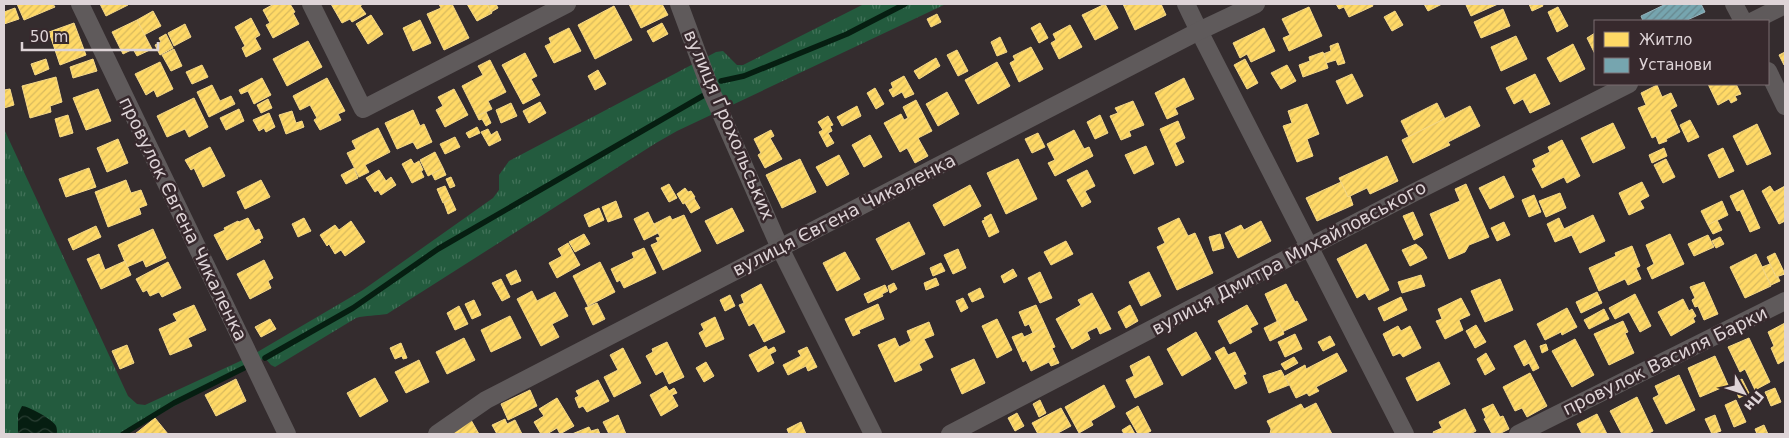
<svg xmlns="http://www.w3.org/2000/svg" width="1789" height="438" viewBox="0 0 1789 438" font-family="'DejaVu Sans',sans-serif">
  <defs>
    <pattern id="grass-tufts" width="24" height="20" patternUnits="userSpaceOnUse" patternTransform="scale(1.25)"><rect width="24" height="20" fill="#235b3e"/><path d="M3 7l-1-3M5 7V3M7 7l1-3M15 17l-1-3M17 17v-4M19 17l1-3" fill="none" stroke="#427259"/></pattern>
    <pattern id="water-waves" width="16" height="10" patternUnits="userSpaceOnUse" patternTransform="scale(1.25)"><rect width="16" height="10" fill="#061e11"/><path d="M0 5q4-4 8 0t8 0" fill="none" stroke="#2a3e33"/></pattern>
    <pattern id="homes-hatch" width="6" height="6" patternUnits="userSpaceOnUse" patternTransform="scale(1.25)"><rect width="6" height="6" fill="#ffd966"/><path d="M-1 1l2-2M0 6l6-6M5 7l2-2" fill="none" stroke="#d9ba5e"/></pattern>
    <pattern id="public-hatch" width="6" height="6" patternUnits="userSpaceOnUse" patternTransform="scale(1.25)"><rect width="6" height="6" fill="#76a5af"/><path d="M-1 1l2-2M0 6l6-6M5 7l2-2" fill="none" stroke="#67878e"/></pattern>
  </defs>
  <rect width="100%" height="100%" fill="#342c2e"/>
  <!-- grass -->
  <path fill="url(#grass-tufts)" d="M864,4H946L677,131L656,143L387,314C376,316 366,315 356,318L275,367L271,365L265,358L244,368L123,434H4V129L128,396L137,404L145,405L249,357L363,290L493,198L499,190V175L509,161L716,52L723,51L737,65H743Z"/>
  <!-- water -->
  <path fill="url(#water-waves)" d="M22,406C28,406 54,420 56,426C57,428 57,432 57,434H18V414Z"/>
  <!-- homes -->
  <g fill="url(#homes-hatch)" stroke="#f5d888">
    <path d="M17,4H53L55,7L24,20Z"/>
    <path d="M100,4H127L128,5L106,16Z"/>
    <path d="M274,4H290L295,12L293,13L299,24L273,38L266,25L270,23L263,10Z"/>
    <path d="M331,4H363L360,6L366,14L352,22L350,19L342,23Z"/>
    <path d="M439,4H452L469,38L444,50L427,14L441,8Z"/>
    <path d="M467,4H487L492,13L477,21Z"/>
    <path d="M487,4H496L498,8L491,12Z"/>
    <path d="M629,4H662L668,15L641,28Z"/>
    <path d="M1105,4L1118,28L1095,40L1082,15Z"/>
    <path d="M1123,4H1161L1166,15L1135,30Z"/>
    <path d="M1336,4H1372L1373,6L1349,17L1344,7L1339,9Z"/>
    <path d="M1424,4H1442L1428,11Z"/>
    <path d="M1469,4H1498L1471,16L1466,5Z"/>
    <path d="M1529,4H1542L1543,6L1532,11Z"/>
    <path d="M614,6L632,40L595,59L578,25Z"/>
    <path d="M1309,7L1322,36L1289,51L1283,38L1290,35L1282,19Z"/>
    <path d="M1558,7L1568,26L1557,32L1548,12Z"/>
    <path d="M15,8L19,19L4,24V12Z"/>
    <path d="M1503,9L1510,26L1481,38L1474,22Z"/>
    <path d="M153,11L161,26L144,35L137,20Z"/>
    <path d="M1395,11L1403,25L1392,31L1384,17Z"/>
    <path d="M937,14L941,22L931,27L927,19Z"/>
    <path d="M371,15L383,34L368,44L356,24Z"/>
    <path d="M251,18L260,35L255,38L261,49L246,57L242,48L245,46L235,27Z"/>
    <path d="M137,20L152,49L137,56L133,49L123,54L112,32Z"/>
    <path d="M420,20L431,43L413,51L403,28Z"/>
    <path d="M74,23L86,55L60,65L49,32Z"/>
    <path d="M662,23L668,34L653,42L647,31Z"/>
    <path d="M1040,23L1048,38L1039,43L1031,28Z"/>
    <path d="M185,24L191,37L174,46L168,33Z"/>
    <path d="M1070,25L1082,47L1059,59L1051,43L1056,40L1053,34Z"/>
    <path d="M569,28L581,51L554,63L545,46L551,43L549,38Z"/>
    <path d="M1264,28L1275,51L1251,62L1247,54L1240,58L1233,43Z"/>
    <path d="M1595,33V54L1587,38Z"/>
    <path d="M166,34L173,48L160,55L155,45L161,42L159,38Z"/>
    <path d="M1516,36L1527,59L1501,71L1491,47Z"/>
    <path d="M1000,37L1007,52L997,56L991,42Z"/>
    <path d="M308,41L322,67L287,86L273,59Z"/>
    <path d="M1338,43L1345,63L1338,65L1336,60L1326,63L1323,54L1331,51L1330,46Z"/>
    <path d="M1573,44L1585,69L1560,82L1547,58Z"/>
    <path d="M1031,47L1043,69L1019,82L1010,63L1015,60L1013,56Z"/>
    <path d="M174,49L182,66L171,71L162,55Z"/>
    <path d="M957,50L968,71L958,76L947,55Z"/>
    <path d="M1323,52L1328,68L1303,77L1299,65L1310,61L1309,57Z"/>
    <path d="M1785,52V65H1784L1779,55Z"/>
    <path d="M525,53L537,76L531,79L540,95L523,104L502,65Z"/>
    <path d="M936,58L940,66L919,79L914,71Z"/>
    <path d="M46,59L49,69L35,75L31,64Z"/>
    <path d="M93,59L97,71L73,78L70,67Z"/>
    <path d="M1245,59L1258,83L1247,89L1234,65Z"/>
    <path d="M490,60L506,92L488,101L492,109L477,116L462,86L483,75L478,66Z"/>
    <path d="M160,62L173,89L157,97L154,90L146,95L135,74Z"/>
    <path d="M997,62L1010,86L978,104L965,80Z"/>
    <path d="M202,65L208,77L192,84L186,72Z"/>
    <path d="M1287,65L1296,81L1281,89L1271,73Z"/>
    <path d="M598,70L606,84L595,90L588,76Z"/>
    <path d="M1352,74L1363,96L1347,104L1336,81Z"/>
    <path d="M1535,74L1550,104L1530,113L1523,99L1514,104L1506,88Z"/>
    <path d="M904,76L914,94L905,98L902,92L893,97L889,90L893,88L891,83Z"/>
    <path d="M56,77L62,102L50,106L51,112L30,118L22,86Z"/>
    <path d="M262,78L271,95L254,104L248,91L241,94L239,90Z"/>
    <path d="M327,78L345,111L338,114L341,120L320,130L314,120L317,118L310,105L300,110L293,96Z"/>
    <path d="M1184,78L1194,99L1175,108L1178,114L1167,119L1155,93Z"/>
    <path d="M1708,84H1736L1741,94L1735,96L1737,100L1731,103L1729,99L1718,105Z"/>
    <path d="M212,85L220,101L231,96L235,104L209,117L197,92Z"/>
    <path d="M1657,85L1662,97L1671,93L1677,106L1670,110L1680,132L1666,139L1667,141L1659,144L1656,136L1652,138L1638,108L1646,105L1641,93Z"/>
    <path d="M875,88L884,104L876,109L867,93Z"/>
    <path d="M10,89L14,105L4,108V90Z"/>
    <path d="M98,89L111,121L86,130L73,98Z"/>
    <path d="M454,89L468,115L445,127L436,110L443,106L438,97Z"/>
    <path d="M947,92L959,114L938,126L926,104Z"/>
    <path d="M194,98L208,127L189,137L185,129L167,137L157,116Z"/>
    <path d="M268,99L272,108L261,113L257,105Z"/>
    <path d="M916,100L932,131L918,138L928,156L915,163L907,148L900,152L884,123L901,114L904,120L908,118L903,107Z"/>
    <path d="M1133,101L1144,125L1129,131L1131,136L1121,140L1110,116L1118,113L1115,108Z"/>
    <path d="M540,102L546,113L529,123L523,111Z"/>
    <path d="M511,103L517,116L501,123L496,110Z"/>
    <path d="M1437,103L1445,119L1409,137L1401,121Z"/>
    <path d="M1307,104L1319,134L1307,139L1313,156L1297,162L1283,126L1292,123L1288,111Z"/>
    <path d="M857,106L861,116L842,126L837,117Z"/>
    <path d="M1470,106L1480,126L1448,142L1450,145L1413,163L1402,140Z"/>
    <path d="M239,109L244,121L226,130L220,118Z"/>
    <path d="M413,110L420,126L424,124L432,142L417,149L413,142L397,149L385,123Z"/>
    <path d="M292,111L296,123L302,121L304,127L286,134L279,115Z"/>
    <path d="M486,112L491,123L486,126L482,119L479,120L477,116Z"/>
    <path d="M269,113L275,127L266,132L264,128L259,131L253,120Z"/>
    <path d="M68,115L73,133L60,137L55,119Z"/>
    <path d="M1100,115L1108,133L1095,139L1087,122Z"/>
    <path d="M828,116L833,125L830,126L832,131L828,133L834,143L827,147L819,132L823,130L818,122Z"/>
    <path d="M1690,120L1699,137L1688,142L1680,125Z"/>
    <path d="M1178,121L1185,138L1175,143L1184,162L1176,166L1160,129Z"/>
    <path d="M1613,123L1625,148L1593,163L1581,138Z"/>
    <path d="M1757,124L1771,154L1747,165L1733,136Z"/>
    <path d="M477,127L480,133L469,138L466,133Z"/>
    <path d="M378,128L390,152L365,165L369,172L359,177L347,153L356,149L352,141Z"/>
    <path d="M488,129L491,135L497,131L501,140L489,146L481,132Z"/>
    <path d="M771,130L774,136L770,138L782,159L765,168L758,155L761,153L754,139Z"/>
    <path d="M1074,130L1084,149L1089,147L1093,156L1055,176L1048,163L1055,160L1047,144Z"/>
    <path d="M1038,133L1045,147L1032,153L1025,139Z"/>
    <path d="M870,135L882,157L864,167L852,145Z"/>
    <path d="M455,137L460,147L445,154L440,144Z"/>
    <path d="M118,139L128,163L107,172L97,148Z"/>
    <path d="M1562,140L1580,176L1567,183L1564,177L1542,188L1532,169L1536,167L1533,160L1550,152L1548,147Z"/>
    <path d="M1146,146L1154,164L1134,174L1125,155Z"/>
    <path d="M210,147L225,176L203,187L194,168L191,170L185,160Z"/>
    <path d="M1664,148L1667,156L1652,163L1649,155Z"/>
    <path d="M1723,148L1734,171L1719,178L1708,155Z"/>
    <path d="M435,152L443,168L428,176L420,160Z"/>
    <path d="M839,155L849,174L827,186L816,167Z"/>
    <path d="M1387,156L1398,181L1370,194L1367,188L1348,197L1339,178Z"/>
    <path d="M411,159L414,164L419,161L423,170L421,171L424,177L412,183L402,164Z"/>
    <path d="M800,159L816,192L782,208L766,175Z"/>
    <path d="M1018,159L1037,199L1006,214L987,173Z"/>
    <path d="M1666,159L1675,177L1663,183L1654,165Z"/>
    <path d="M89,168L96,187L66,197L59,179Z"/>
    <path d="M354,168L358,178L346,184L341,175Z"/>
    <path d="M443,168L446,175L435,180L432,174Z"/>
    <path d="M379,170L386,181L391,177L396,185L381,195L378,190L375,192L366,178Z"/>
    <path d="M1087,170L1095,186L1085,191L1091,202L1082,207L1067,180Z"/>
    <path d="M1504,176L1514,197L1490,209L1479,188Z"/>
    <path d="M451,177L455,186L450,188L446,179Z"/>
    <path d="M126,180L131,193L141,190L147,205L139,208L141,214L108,227L95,192Z"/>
    <path d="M261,180L270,197L245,209L237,192Z"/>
    <path d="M1341,182L1348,197L1350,196L1353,205L1317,221L1306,198Z"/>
    <path d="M1642,182L1649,196L1640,201L1644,208L1629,215L1619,193Z"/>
    <path d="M669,184L677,198L669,202L661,188Z"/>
    <path d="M1466,184L1489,237L1469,245L1465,252L1449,259L1430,214L1460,201L1455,189Z"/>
    <path d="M970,185L981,206L944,226L933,205Z"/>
    <path d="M445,186L451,199L443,203L437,189Z"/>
    <path d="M1770,186L1774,192L1785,186V221L1779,224L1762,191Z"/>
    <path d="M685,188L688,192L691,191L695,197L683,204L677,194Z"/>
    <path d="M1743,190L1760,228L1750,232L1740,210L1737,211L1730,196Z"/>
    <path d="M1560,193L1566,208L1546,217L1539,201Z"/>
    <path d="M1534,195L1541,212L1529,217L1522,200Z"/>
    <path d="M694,198L700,208L691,213L685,203Z"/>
    <path d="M451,199L456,210L448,214L444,203Z"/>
    <path d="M616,201L622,217L608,222L602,207Z"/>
    <path d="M1722,201L1728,215L1708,225L1701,211Z"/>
    <path d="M599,208L604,220L589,227L584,215Z"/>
    <path d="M732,208L744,231L717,244L705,221Z"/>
    <path d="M648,212L658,233L644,240L634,219Z"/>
    <path d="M1413,212L1423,235L1414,240L1403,216Z"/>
    <path d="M991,214L999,232L989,237L982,221L985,220L984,218Z"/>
    <path d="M684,215L701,251L663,270L651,245L658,242L656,238L660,237L654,224L670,216L672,220Z"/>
    <path d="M1593,215L1605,241L1580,253L1568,227Z"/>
    <path d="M248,218L255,231L259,229L263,238L259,240L261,242L227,260L214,235L225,230L224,228L238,221L239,222Z"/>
    <path d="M304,218L311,231L298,237L292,224Z"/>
    <path d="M1179,218L1188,236L1195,233L1213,273L1177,290L1157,247L1165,243L1158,228Z"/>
    <path d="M1559,218L1564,229L1568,227L1572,235L1555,242L1547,224Z"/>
    <path d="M1717,220L1722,230L1713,234L1708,225Z"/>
    <path d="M351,221L365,242L345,256L341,250L335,254L329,244L327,246L320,235L335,225L339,230Z"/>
    <path d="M1261,221L1271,241L1238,258L1225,233L1241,225L1244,230Z"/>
    <path d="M909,222L925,254L892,270L876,239Z"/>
    <path d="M1504,222L1510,235L1497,241L1491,228Z"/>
    <path d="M96,226L101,237L73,250L68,239Z"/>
    <path d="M153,229L166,258L146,267L143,260L127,267L118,245Z"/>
    <path d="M584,234L590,244L575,252L569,242Z"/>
    <path d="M1220,234L1224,248L1213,251L1209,237Z"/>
    <path d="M1670,234L1684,264L1652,279L1647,268L1654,264L1646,245Z"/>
    <path d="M1708,235L1714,247L1694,256L1688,244Z"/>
    <path d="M1720,237L1724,244L1716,248L1712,241Z"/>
    <path d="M1066,241L1073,254L1051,265L1044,252Z"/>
    <path d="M568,243L580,265L557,278L549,263L562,256L558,249Z"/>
    <path d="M1366,244L1389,290L1369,300L1365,293L1357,298L1337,259Z"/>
    <path d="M1416,244L1422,249L1427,258L1410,266L1402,250Z"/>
    <path d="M1632,246L1640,266L1636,268L1641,279L1628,285L1625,279L1599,291L1589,268L1616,256L1615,253Z"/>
    <path d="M644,248L656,273L624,288L620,280L617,282L611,269L634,258L632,253Z"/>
    <path d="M958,249L966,268L953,274L944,255Z"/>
    <path d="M845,252L860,279L837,291L823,263Z"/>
    <path d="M1775,253L1785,274L1776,277L1767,257Z"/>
    <path d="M99,254L105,270L125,261L131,275L101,289L87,259Z"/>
    <path d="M1756,254L1771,286L1745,298L1730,267Z"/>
    <path d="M264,260L273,278L268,281L271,288L250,299L237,274Z"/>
    <path d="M168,262L181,288L162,297L159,292L150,296L147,290L143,292L136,279Z"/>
    <path d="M600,262L615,292L588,306L573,276Z"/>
    <path d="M941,263L945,271L933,276L930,268Z"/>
    <path d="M1770,264L1776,277H1778L1780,281L1771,285L1762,267Z"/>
    <path d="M1013,269L1017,276L1004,283L1001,276Z"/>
    <path d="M516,270L521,281L511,285L506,275Z"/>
    <path d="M1040,272L1052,298L1040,303L1028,278Z"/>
    <path d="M1149,272L1161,296L1141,306L1129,282Z"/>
    <path d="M1421,275L1425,286L1402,293L1398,282Z"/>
    <path d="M936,278L939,285L926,290L924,283Z"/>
    <path d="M501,279L510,297L502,301L492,283Z"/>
    <path d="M1500,279L1513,310L1485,322L1471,291Z"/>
    <path d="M1704,282L1718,314L1704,320L1698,306L1695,307L1692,300L1695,298L1690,287Z"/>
    <path d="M894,283L897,289L890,293L888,286Z"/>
    <path d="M761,284L785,332L764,342L754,323L749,326L739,305L744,303L741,295Z"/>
    <path d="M1286,284L1295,302L1297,301L1307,320L1282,332L1265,294Z"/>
    <path d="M885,285L888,291L882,294L883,296L868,303L864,294Z"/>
    <path d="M980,288L984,297L972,302L968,294Z"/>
    <path d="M532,291L537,301L555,292L568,316L552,324L559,337L541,346L517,299Z"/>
    <path d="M1597,292L1602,303L1581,313L1576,302Z"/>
    <path d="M1092,293L1111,329L1100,334L1097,327L1087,332L1090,339L1072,349L1056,319L1081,305L1078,300Z"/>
    <path d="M1635,294L1651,326L1640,332L1629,312L1615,319L1609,308Z"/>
    <path d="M730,295L735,306L725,311L720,300Z"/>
    <path d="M1401,297L1407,310L1384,321L1378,308Z"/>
    <path d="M963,298L968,308L961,312L956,301Z"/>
    <path d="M1461,298L1470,315L1459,320L1463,330L1445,339L1436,321L1442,319L1438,309Z"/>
    <path d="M1683,299L1689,311L1692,309L1696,316L1693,318L1695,322L1671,336L1658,312Z"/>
    <path d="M474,300L481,315L472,319L465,304Z"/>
    <path d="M597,303L605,319L593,325L585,308Z"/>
    <path d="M878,304L884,319L859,330L860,333L853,336L845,319Z"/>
    <path d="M194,305L206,330L188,338L192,346L170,355L159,329L177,321L173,314Z"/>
    <path d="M1036,305L1046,327L1033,333L1029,324L1025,326L1019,312Z"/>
    <path d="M1130,305L1138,321L1126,328L1118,312Z"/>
    <path d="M1247,305L1258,324L1250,328L1252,332L1230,344L1218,321Z"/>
    <path d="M459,306L468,324L455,330L447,313Z"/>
    <path d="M1567,308L1577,327L1562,335L1561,332L1545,340L1537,324Z"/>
    <path d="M1604,309L1609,319L1589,329L1584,320Z"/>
    <path d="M510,316L521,338L491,352L481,330Z"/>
    <path d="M715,317L724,339L706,347L699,333L704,330L701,324Z"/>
    <path d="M270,319L276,329L261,337L255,327Z"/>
    <path d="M997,319L1012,350L997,358L982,326Z"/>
    <path d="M1278,321L1284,334L1270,341L1264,328Z"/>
    <path d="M1623,321L1628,332L1625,333L1634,353L1609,365L1594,334Z"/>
    <path d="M929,322L934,335L924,339L933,357L919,364L922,370L895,382L878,345L895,338L899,347L911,341L907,331Z"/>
    <path d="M1785,323V360L1778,364L1771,348L1774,346L1768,332Z"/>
    <path d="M1476,325L1486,342L1475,348L1466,331Z"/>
    <path d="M1398,326L1401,331L1410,326L1421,348L1403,357L1400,353L1393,356L1383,334Z"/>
    <path d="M1046,327L1055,347L1052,348L1059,363L1051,366L1049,362L1031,371L1026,360L1023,362L1012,337L1022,333L1024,337Z"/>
    <path d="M1196,332L1211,359L1182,376L1167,349Z"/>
    <path d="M1295,334L1302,349L1285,357L1278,342Z"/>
    <path d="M1330,336L1335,345L1323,351L1318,342Z"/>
    <path d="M464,338L475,360L447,374L436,352Z"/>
    <path d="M1749,338L1770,382L1755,390L1745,369L1740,372L1728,347Z"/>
    <path d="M1575,339L1594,375L1572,387L1552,351Z"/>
    <path d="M1525,340L1539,368L1533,371L1529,363L1524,366L1514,346Z"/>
    <path d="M667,342L684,377L669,384L663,371L656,375L646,356L653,352L652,349Z"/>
    <path d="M401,343L407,358L403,359L402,356L395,359L390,348Z"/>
    <path d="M1546,344L1548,350L1542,353L1540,346Z"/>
    <path d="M127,345L134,363L120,369L112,351Z"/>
    <path d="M766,346L768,350L774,347L776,351L770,354L774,363L758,372L749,355Z"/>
    <path d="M807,347L817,367L808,371L806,366L788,375L783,365L801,356L798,351Z"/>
    <path d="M1224,347L1228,355L1235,352L1246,374L1243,375L1247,383L1235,389L1215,352Z"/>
    <path d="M623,348L641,383L614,397L604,377L618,370L610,355Z"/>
    <path d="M1337,353L1347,371L1316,387L1319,391L1309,396L1307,393L1296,398L1285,376L1305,365L1306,369Z"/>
    <path d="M1486,353L1495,369L1485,375L1477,359Z"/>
    <path d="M1149,356L1163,384L1135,398L1126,380L1134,376L1130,366Z"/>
    <path d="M1715,356L1728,385L1700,397L1688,368Z"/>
    <path d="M1294,357L1298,363L1285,370L1281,364Z"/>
    <path d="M974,359L985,383L962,394L951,369Z"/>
    <path d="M419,360L429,382L406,393L395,372Z"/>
    <path d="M706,362L714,376L704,382L696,368Z"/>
    <path d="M1439,362L1450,384L1417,401L1406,378Z"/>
    <path d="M1281,370L1289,385L1269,393L1263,376Z"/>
    <path d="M1530,373L1547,406L1527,417L1522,408L1515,411L1503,387Z"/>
    <path d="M1679,375L1695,410L1666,424L1653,398L1659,395L1655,386Z"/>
    <path d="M375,378L388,401L360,417L347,393Z"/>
    <path d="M236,379L246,401L216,416L205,395Z"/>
    <path d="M1742,379L1749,393L1739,398L1733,384Z"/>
    <path d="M598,380L609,401L587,412L583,406L579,408L575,398L579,396L576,391Z"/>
    <path d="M1104,385L1115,407L1091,421L1093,425L1079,433L1065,407Z"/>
    <path d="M666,386L669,391L674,388L677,393L672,395L678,406L661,416L650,395Z"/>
    <path d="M1775,388L1781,402L1771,406L1765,392Z"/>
    <path d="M530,390L537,406L508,420L501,404Z"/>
    <path d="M1637,397L1653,431L1647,434H1622L1610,411Z"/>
    <path d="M557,398L574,426L560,434L557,428L547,434H541L534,422L544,416L539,409Z"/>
    <path d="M1040,400L1046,413L1039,417L1033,404Z"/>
    <path d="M1736,400L1746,422L1734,427L1725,405Z"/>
    <path d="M1316,403L1332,434H1270L1271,429L1267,421L1301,404L1304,409Z"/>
    <path d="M1493,404L1500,417L1503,416L1509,429L1499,434H1492L1484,419L1486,418L1482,409Z"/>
    <path d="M1138,406L1151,431L1145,434H1138L1126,413Z"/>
    <path d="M1061,408L1071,426L1058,433L1059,434H1038L1032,423Z"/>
    <path d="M1465,409L1476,431L1470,434H1434L1433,432L1442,428L1439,422Z"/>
    <path d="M1017,413L1024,426L1015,431L1008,418Z"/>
    <path d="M1597,414L1607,434H1582L1577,424Z"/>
    <path d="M618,415L626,434H609L603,422Z"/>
    <path d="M1715,415L1721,431L1712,434L1705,419Z"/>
    <path d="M155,418L168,434H135Z"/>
    <path d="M505,419L507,424L515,420L522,434H497L492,425Z"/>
    <path d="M471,420L479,434H454L453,432Z"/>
    <path d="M801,422L806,434H789L787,429Z"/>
    <path d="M1130,425L1135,434H1124L1122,430Z"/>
    <path d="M1764,425L1768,434H1757L1755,429Z"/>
    <path d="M589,427L591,431L598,429L600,434H572Z"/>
  </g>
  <!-- public -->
  <path fill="url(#public-hatch)" stroke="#95b3bb" d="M1666,4H1701L1705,12L1685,21H1643L1641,16Z"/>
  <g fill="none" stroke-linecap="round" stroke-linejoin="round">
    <!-- stream -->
    <g stroke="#061e11" stroke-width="5.5">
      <path d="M721,81L744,76L847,34L905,4"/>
      <path d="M265,358L353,308L438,249L706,94"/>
      <path d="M123,434L174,403L244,368"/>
    </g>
    <!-- street -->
    <g stroke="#5f5a5b" stroke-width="18">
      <path d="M80,4L287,434"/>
      <path d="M311,4L363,109L567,4"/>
      <path d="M679,4L712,93L780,248L873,434"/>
      <path d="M1186,4L1199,31L1405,434"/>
      <path d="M1734,4L1743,21"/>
      <path d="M1753,21L1785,5"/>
      <path d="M1768,71L1785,106"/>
      <path d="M437,434L486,400L1199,31L1256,4"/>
      <path d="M950,434L1415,192L1629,84"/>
      <path d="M1518,434L1785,301"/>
    </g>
  </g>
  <g text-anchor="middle" stroke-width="5" stroke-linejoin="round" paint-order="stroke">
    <!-- street labels -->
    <g font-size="18" fill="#ded4d7" stroke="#37292d">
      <text transform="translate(729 125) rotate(67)" y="6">вулиця Ґрохольських</text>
      <text transform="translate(844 215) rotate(-27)" y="6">вулиця Євгена Чикаленка</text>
      <text transform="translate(183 219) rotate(64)" y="6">провулок Євгена Чикаленка</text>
      <text transform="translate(1289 258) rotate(-28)" y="6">вулиця Дмитра Михайловського</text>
      <text transform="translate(1665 361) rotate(-26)" y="6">провулок Василя Барки</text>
    </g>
  </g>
  <!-- border -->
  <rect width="1789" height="438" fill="none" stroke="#ded4d7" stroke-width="10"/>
  <!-- legend -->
  <rect x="1594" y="20" width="175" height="65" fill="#37292d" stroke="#7a6d71"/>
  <rect x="1604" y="32" width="25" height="15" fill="#ffd966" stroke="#7a6d71"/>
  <text x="1639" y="45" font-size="15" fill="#ded4d7">Житло</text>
  <rect x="1604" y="58" width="25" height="15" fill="#76a5af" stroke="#7a6d71"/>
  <text x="1639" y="70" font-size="15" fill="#ded4d7">Установи</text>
  <!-- north arrow -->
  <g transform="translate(1744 393) rotate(129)" stroke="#37292d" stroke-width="4" paint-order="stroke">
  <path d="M0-4L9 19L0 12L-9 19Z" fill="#ded4d7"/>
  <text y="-8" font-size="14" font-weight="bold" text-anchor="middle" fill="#ded4d7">Пн</text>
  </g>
  <!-- scale -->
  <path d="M22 42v8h136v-8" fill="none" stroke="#ded4d7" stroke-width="2.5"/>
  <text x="30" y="42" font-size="15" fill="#ded4d7" stroke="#37292d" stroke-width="4" paint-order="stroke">50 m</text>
</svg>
